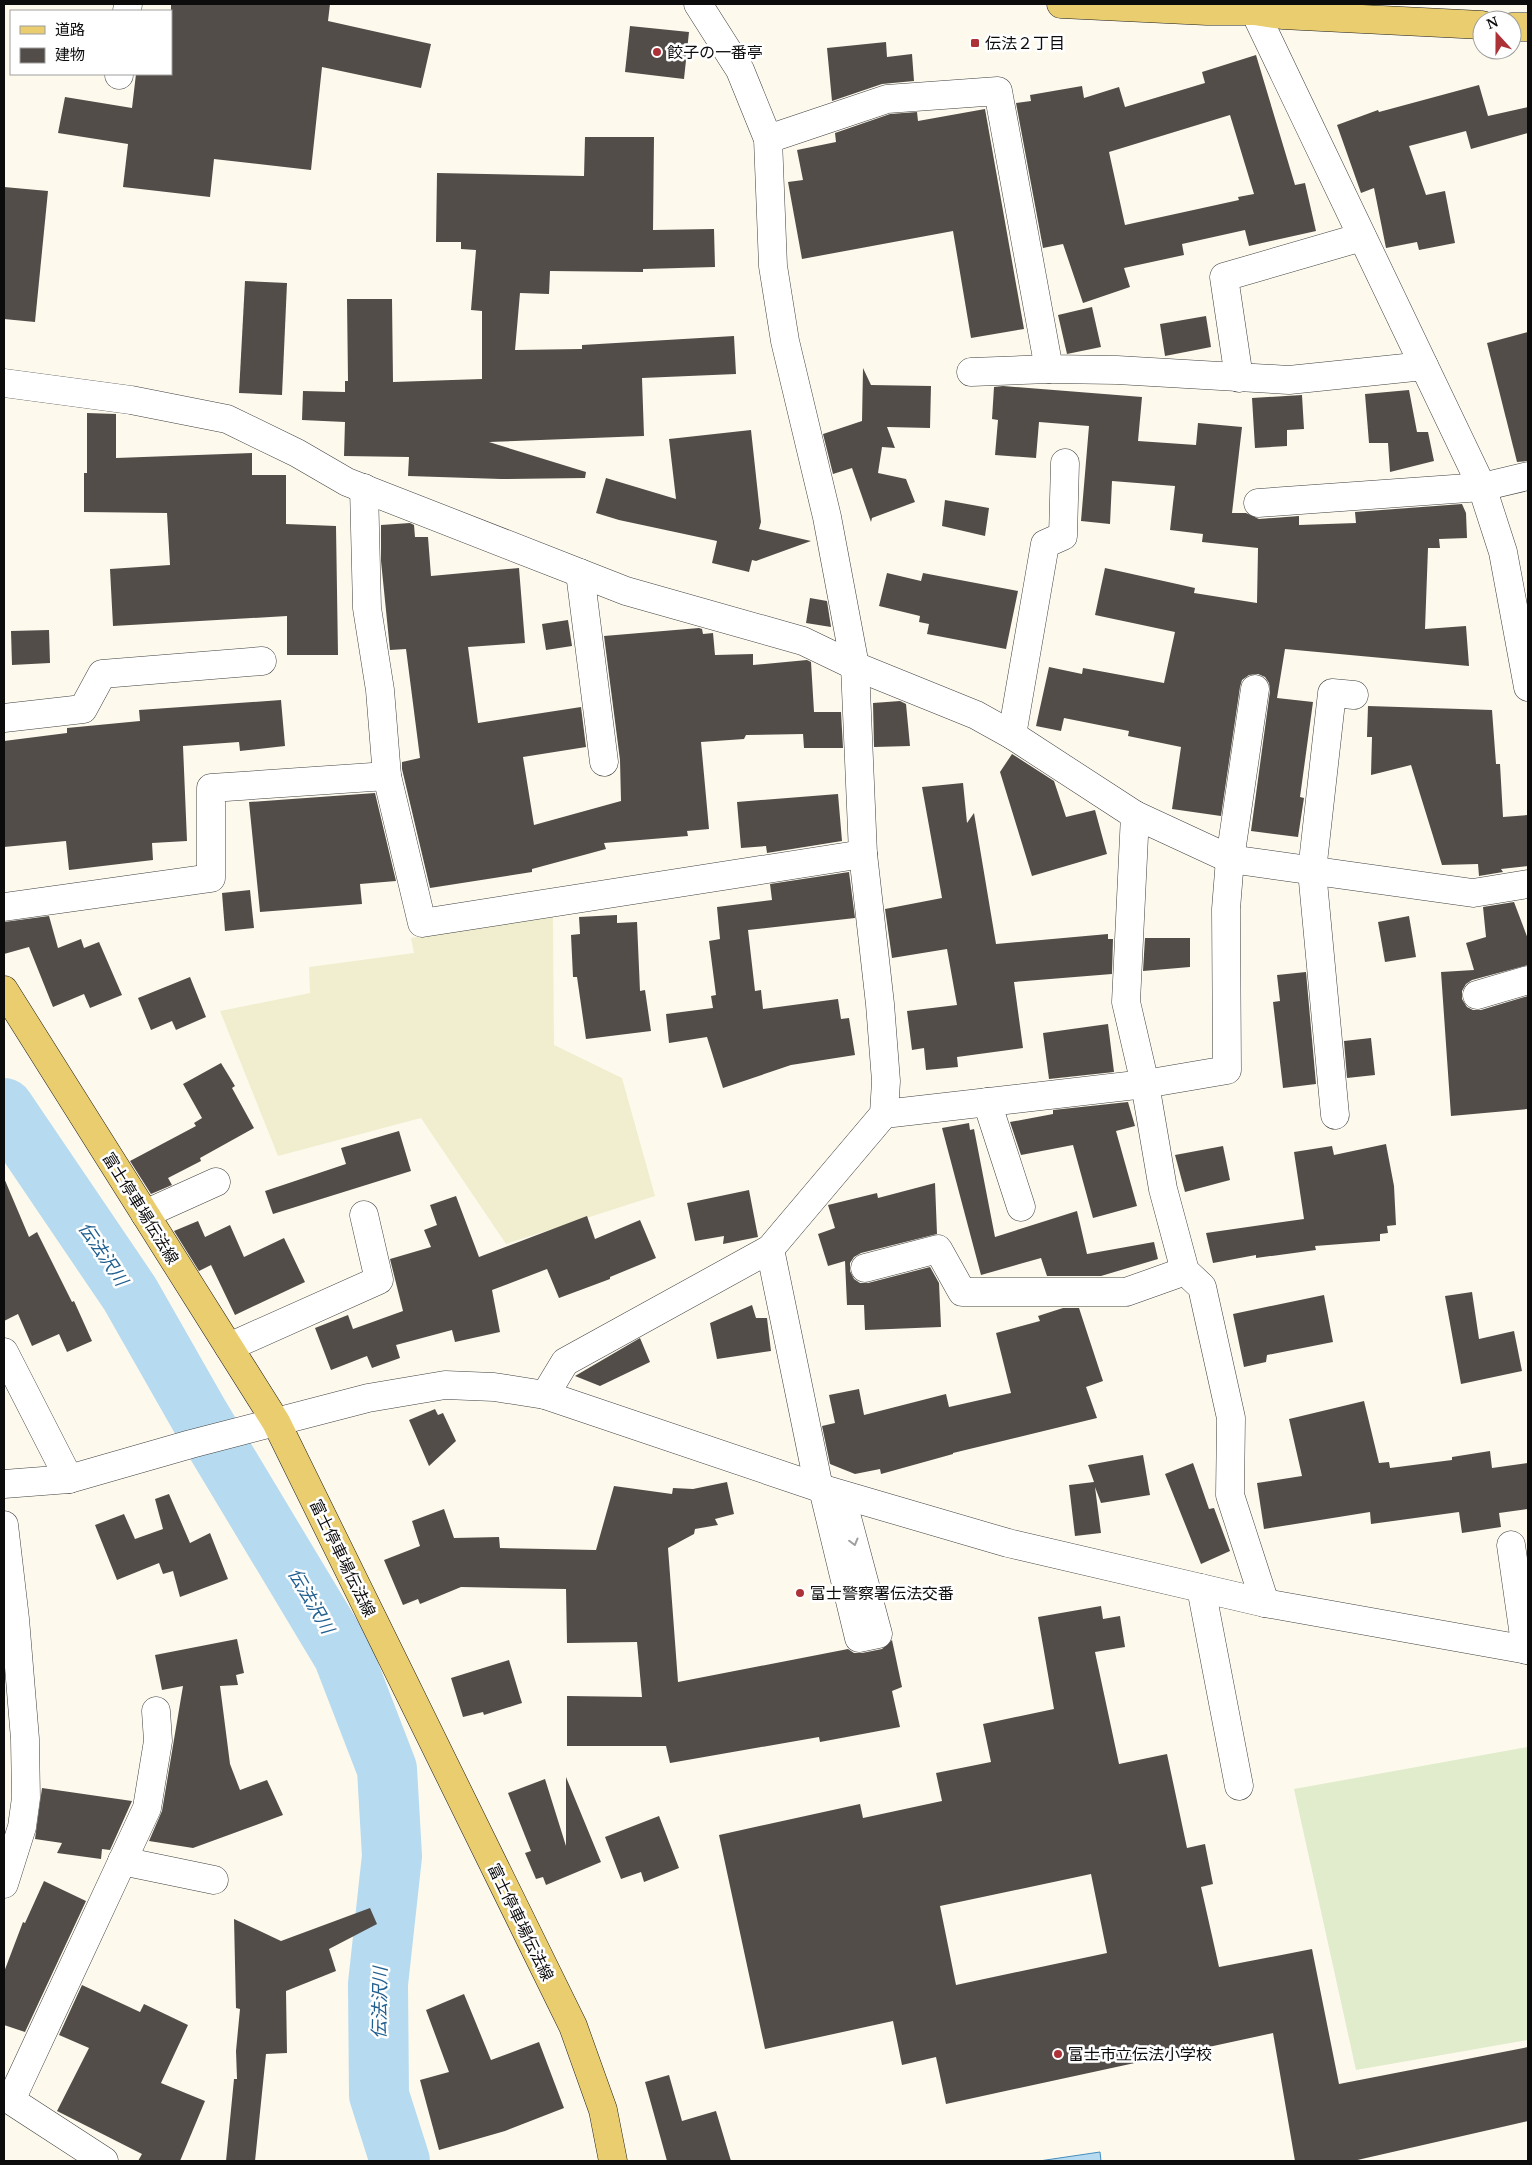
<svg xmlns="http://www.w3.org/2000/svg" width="1532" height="2165" viewBox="0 0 1532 2165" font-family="'Noto Serif','Noto Sans JP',serif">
  <rect width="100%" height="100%" fill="#fdfaed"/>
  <!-- farmland -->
  <path fill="#f0eecf" d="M553,915L554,1045L622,1078L655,1196L506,1244L421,1118L278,1156L220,1011L310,993L309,967L414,953L411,938Z"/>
  <!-- pitch -->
  <path fill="#e0eccb" d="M1528,1747V2040L1356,2070L1294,1789Z"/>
  <!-- water -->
  <path fill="#b6daef" stroke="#458ebf" d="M1100,2152L1101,2161H1039Z"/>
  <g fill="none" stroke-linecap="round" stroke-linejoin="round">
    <!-- river -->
    <path stroke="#b6daef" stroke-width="60" d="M4,1108L130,1294L200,1417L343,1655L387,1769L392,1856L378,1984L379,2095L400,2161"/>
  </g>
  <!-- building -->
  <g fill="#534d49" fill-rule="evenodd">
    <path d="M171,4H330L328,21L431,44L421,88L322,67L311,170L214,159L210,197L123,187L128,144L58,133L65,97L132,108L136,74H171Z"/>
    <path d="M630,26L689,32L684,79L625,72Z"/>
    <path d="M886,42L887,57L912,54L914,81L882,84L832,101L827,48Z"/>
    <path d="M1256,55L1295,185L1305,183L1316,231L1249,246L1245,230L1182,244L1184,255L1124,268L1130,287L1083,303L1063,244L1043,248L1016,103L1031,101L1030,95L1082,86L1084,98L1119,87L1125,107L1205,83L1202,72ZM1230,115L1254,194L1238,197L1239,200L1125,225L1109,152Z"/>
    <path d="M1479,85L1488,116L1528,107V133L1471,149L1466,131L1409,146L1426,195L1445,191L1455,243L1419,250L1417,242L1386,248L1374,188L1361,193L1337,125L1378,110L1379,112Z"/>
    <path d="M985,109L1024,329L971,338L953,231L802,259L788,182L803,180L797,150L836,142L835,133L890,114L917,112L918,121Z"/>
    <path d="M585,137H654L653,230L714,229L715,267L643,269V272L550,271L549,294L520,293L515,350L582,349V345L734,336L736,374L642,378L644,436L489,442L586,472L585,478L501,479L408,476L409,457L344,456L345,422L302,420L303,391L345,392V381H348L347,299H392L393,382L482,379V311L471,310L476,250L461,249V242H436L437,173L584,176Z"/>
    <path d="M4,187L48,191L35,322L4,319Z"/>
    <path d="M245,281L287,283L282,395L239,393Z"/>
    <path d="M1092,307L1101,347L1067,354L1058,315Z"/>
    <path d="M1206,316L1211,347L1165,356L1160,324Z"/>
    <path d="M1528,332V461L1517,462L1487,343Z"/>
    <path d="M863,368L871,385L931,386L930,428L887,427L895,448L882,447L878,473L906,479L915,502L872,518L871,522L852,468L833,474L823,434L862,421Z"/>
    <path d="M1003,386L1142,397L1138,441L1196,445L1198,423L1242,427L1232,513H1246L1259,519L1299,516V525L1356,523L1355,512L1462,504L1466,513L1467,538L1439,539L1440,548H1428L1425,629L1466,626L1469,666L1285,649L1277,698L1313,702L1300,797L1304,798L1298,837L1251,831L1270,691L1269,683L1265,677L1258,674L1249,675L1242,680L1240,687L1221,816L1172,809L1181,747L1128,736L1129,731L1064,718L1061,731L1036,726L1049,667L1082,674L1083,668L1164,683L1175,632L1095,615L1105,568L1195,588L1194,593L1257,603L1258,548L1202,542L1203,534L1170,530L1175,486L1112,481L1110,524L1081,521L1089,426L1039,422L1036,458L995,455L998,420L992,419L994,387Z"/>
    <path d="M1409,390L1417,432H1428L1434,461L1390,472L1388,443H1369L1365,394Z"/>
    <path d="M1302,395L1304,429L1287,430V446L1255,448L1252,398Z"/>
    <path d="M87,413L116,414V458L252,453V475H286V524L336,526L338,655H287V616L113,626L110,569L170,565L167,513L84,512V473H87Z"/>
    <path d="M751,430L761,522L759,529L811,541L756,561L752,560L749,572L712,563L717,541L619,520L596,513L606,478L676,499L669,439Z"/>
    <path d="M945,500L989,508L985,536L942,526Z"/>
    <path d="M410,523L414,525L415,537H428L431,576L519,568L525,643L468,647L478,723L581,707L586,747L523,757L534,825L621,801L620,760L604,636L699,628L702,629L703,634L713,633L715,655L753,654V665L807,660L811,662L814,712H841L843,748H804L803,734L746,735L744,739L701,742L709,829L687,831L688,836L604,843L606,849L532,869V872L430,888L402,769V762L420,758L406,649L390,650L381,561V525Z"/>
    <path d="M887,573L921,581L923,573L1018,591L1006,649L927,634L929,624L919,622L920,616L879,606Z"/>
    <path d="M810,598L827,601L831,627L806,623Z"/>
    <path d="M568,620L572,646L546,650L542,624Z"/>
    <path d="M49,630L50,663L12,665L11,631Z"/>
    <path d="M281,700L285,746L240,751L239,742L183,746L187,841L152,843L153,860L69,870L66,841L4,847V741L67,733V728L140,721L139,710Z"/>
    <path d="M900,701L906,704L910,746L874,747L873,703Z"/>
    <path d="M1368,706L1492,710L1496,764H1500L1503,817L1528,815V866L1501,869L1503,872L1479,876L1478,864L1442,865L1411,765L1371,775L1372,737H1367Z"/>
    <path d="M1012,754L1054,781L1066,817L1095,810L1107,854L1032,876L1000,772Z"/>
    <path d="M963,783L967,823L974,813L996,944L1108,934V939H1113L1112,974L1014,982L1023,1048L957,1057L958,1067L926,1070L924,1048L912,1050L907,1011L957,1005L947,949L892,958L885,909L942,898L922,787Z"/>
    <path d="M375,793L396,881L360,884L362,904L260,912L249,802Z"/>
    <path d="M838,794L842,841L767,853L766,846L741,848L737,802Z"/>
    <path d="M849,872L855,918L748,930L755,991L761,990L763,1009L838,999L841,1019L849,1018L855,1055L791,1065L723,1088L707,1037L669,1043L666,1014L713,1008L711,996L716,995L709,941L720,939L717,907L772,900L770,884Z"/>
    <path d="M250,890L254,928L225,931L222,893Z"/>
    <path d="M1514,902L1528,939V965L1472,980L1466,984L1462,991V999L1467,1007L1473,1010H1481L1528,996V1109L1451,1116L1441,972L1474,970L1466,943L1486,937L1483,907Z"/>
    <path d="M617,915V923L637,922L640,991L645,990L651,1031L586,1039L577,977H573L571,935L580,934L579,917Z"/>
    <path d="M49,916L58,948L81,939L84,948L99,942L122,995L90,1008L84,994L53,1007L29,947L4,954V922Z"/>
    <path d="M1409,916L1416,957L1385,962L1378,922Z"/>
    <path d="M1145,938H1190V967L1143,971Z"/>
    <path d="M1306,972L1316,1084L1283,1088L1273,1002L1280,1001L1277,975Z"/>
    <path d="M190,977L206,1017L176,1030L172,1021L151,1030L138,998Z"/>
    <path d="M1108,1024L1114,1072L1049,1079L1043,1033Z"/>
    <path d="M1371,1038L1375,1075L1347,1078L1344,1041Z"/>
    <path d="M221,1063L235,1086L232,1088L254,1128L200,1158L201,1161L168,1178L172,1185L151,1194L130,1161L196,1126L194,1123L202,1118L183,1084Z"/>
    <path d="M1128,1102L1135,1126L1116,1131L1137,1206L1093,1218L1073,1145L1021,1155L1010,1122L1053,1114V1110Z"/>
    <path d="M969,1123L970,1130L974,1129L995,1237L1077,1211L1087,1254L1154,1242L1158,1259L1101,1276H1047L1041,1258L981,1275L942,1128Z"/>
    <path d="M399,1131L411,1171L273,1214L265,1191L346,1164L341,1148Z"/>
    <path d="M1386,1144L1394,1186L1396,1225L1387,1226L1388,1233L1380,1234V1241L1315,1246L1316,1250L1256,1258V1255L1213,1263L1206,1233L1304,1219L1294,1152L1332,1146L1334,1155Z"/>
    <path d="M1223,1146L1230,1180L1185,1192L1175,1155Z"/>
    <path d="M4,1178L29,1237L37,1232L72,1302L74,1301L92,1341L67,1352L59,1334L32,1346L18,1314L4,1321Z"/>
    <path d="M935,1183L937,1234L861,1253L854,1257L850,1263V1271L854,1279L860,1283H868L930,1267L939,1283L941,1327L865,1330L864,1305H847L845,1261L828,1266L818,1234L835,1228L828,1205L877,1193L878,1198Z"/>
    <path d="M749,1190L758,1237L723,1244L724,1236L695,1241L687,1203Z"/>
    <path d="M456,1196L479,1257L587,1216L595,1239L640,1220L656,1258L610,1277V1279L559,1298L547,1269L492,1290L500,1332L455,1342L452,1330L396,1345L400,1358L372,1368L367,1356L331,1370L315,1328L348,1315L353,1329L403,1311L390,1259L431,1247L424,1230L437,1225L430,1205Z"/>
    <path d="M198,1221L205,1237L230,1225L244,1257L284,1238L305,1282L235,1315L211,1265L199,1271L174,1231Z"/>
    <path d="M1472,1292L1479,1339L1514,1331L1522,1371L1461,1384L1445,1296Z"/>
    <path d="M1324,1295L1333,1342L1267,1355L1266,1362L1244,1367L1233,1314Z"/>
    <path d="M752,1305L756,1318H767L771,1351L717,1359L710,1323Z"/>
    <path d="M1063,1308H1079L1103,1381L1086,1387L1097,1418L953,1453V1454L881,1474L880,1469L855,1474L830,1464L822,1426L835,1423L829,1395L859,1389L864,1415L946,1394L949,1407L1011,1393L996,1333L1040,1321L1038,1316Z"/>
    <path d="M640,1338L650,1362L600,1386L575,1376Z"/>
    <path d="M1364,1401L1379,1463L1389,1462L1390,1468L1452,1460V1457L1490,1451L1492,1468L1528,1463V1509L1499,1513L1501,1527L1462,1533L1459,1512L1371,1524L1370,1512L1264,1529L1257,1483L1302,1476L1289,1419Z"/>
    <path d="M435,1409L438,1415L443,1413L456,1441L429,1466L409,1420Z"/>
    <path d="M1143,1455L1150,1495L1101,1503L1095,1487L1101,1533L1075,1536L1069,1485L1094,1482L1088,1465Z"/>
    <path d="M1193,1463L1209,1509L1214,1508L1230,1551L1201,1564L1165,1474Z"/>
    <path d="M727,1482L734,1514L715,1519L718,1525L695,1529L694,1534L668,1548L678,1682L848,1649L854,1653H862L882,1649L892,1640L902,1687L892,1691L900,1727L820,1742L819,1737L670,1763L666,1746H567V1696L642,1697L637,1642L567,1643L566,1589L461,1587L420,1604L418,1599L403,1605L384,1560L420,1546L412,1521L444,1509L454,1538L499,1537L500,1548L596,1550L614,1486L672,1494L673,1488L693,1489Z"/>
    <path d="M169,1494L190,1543L210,1533L228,1579L180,1597L173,1571L163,1574L159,1563L117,1580L95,1525L124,1514L135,1539L163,1529L155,1499Z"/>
    <path d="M1101,1606L1103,1619L1120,1616L1125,1647L1095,1652L1119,1764L1167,1754L1187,1848L1205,1844L1213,1884L1201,1887L1219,1967L1312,1949L1339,2084L1528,2047V2121L1353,2161H1295L1273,2033L946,2104L936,2057L902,2065L893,2021L765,2049L719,1835L860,1804L863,1818L942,1801L936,1773L991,1762L983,1724L1054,1709L1038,1617ZM1091,1874L1107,1953L956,1985L940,1906Z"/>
    <path d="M237,1639L244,1673L236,1675L238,1685L220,1686L230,1764L240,1790L267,1780L283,1815L193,1848L149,1841L162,1811L183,1686L162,1690L155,1655Z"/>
    <path d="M509,1660L522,1703L484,1715L483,1712L463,1717L451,1678Z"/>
    <path d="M566,1777L601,1862L546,1885L543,1877L536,1879L525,1853L531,1851L508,1793L545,1779L566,1846Z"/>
    <path d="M42,1788L132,1801L110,1850L102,1849L101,1859L57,1853L62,1843L35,1839Z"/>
    <path d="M659,1816L679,1868L644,1882L641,1872L621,1879L605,1837Z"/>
    <path d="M44,1881L86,1901L25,2032L4,2025V1972L23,1922L25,1923Z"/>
    <path d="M370,1908L377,1924L329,1949L336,1971L286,1991L287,2053L266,2054L255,2161H226L234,2079H237L236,2051L240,2009L236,2008L234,1919L281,1941Z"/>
    <path d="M82,1985L140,2012L144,2004L188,2025L161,2083L205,2101L180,2161H138L142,2154L57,2111L89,2048L59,2035Z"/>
    <path d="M464,1994L491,2060L539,2042L564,2108L505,2131L439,2150L420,2080L449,2072L426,2010Z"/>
    <path d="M669,2075L682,2121L716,2111L731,2161H667L645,2082Z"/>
  </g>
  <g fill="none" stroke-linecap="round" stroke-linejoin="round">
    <!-- minor casing -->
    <g stroke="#3f3f3f" stroke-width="29">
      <g id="minor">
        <path d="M1251,4L1482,487L1503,552L1528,687"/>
        <path d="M127,11L128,4"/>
        <path d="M119,75V74"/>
        <path d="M768,139L887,99L998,91L1049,369L1117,370L1289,380L1424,366"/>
        <path d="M971,372L1049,369"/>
        <path d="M1239,378L1224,277L1362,237"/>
        <path d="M4,383L131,400L227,419L297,453L347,482L580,573L626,591L803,641L855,666L976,715L1012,735L1135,815L1230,859L1473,893L1528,884"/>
        <path d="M364,488L367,608L380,690L387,776L422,923L863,854"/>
        <path d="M1258,503L1482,487L1528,476"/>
        <path d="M580,573L604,762"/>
        <path d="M4,718L83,709L102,674L262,661"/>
        <path d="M1012,735L1045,544L1063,536L1065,463"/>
        <path d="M1135,815L1126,1002L1145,1084L1163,1189L1185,1271L1202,1287L1231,1418L1230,1495L1265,1603"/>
        <path d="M4,907L211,878V788L387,776"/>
        <path d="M1477,995L1528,980"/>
        <path d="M987,1102L1021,1207"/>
        <path d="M884,1114L1145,1084L1227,1070L1226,909L1230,859L1255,689"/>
        <path d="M1335,1115L1312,871L1332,693L1354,695"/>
        <path d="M145,1214L216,1182"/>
        <path d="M770,1249L819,1488"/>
        <path d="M865,1268L938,1249L962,1292H1126L1185,1271"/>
        <path d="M229,1347L379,1280L364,1215"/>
        <path d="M4,1352L69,1479"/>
        <path d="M545,1395L565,1362L770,1249L884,1114L886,1081L880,1004L863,854L855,666L827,517L785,341L773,266L768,139L740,70L698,4"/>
        <path d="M4,1484L69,1479L191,1444L368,1398L445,1385L494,1387L545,1395L823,1489L1008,1543L1265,1603L1528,1650"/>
        <path d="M823,1489L859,1638L878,1634L841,1495"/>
        <path d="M4,1525L15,1619L25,1739L26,1798L22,1827L4,1884"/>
        <path d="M1511,1545L1526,1650"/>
        <path d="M1201,1588L1239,1786"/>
        <path d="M122,1861L214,1880"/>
        <path d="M4,2096L104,2161"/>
        <path d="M11,2100L147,1808L158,1741L156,1711"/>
      </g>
    </g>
    <!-- major casing -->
    <g stroke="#1d1d1d" stroke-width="29">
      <g id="major">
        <path d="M1061,4L1207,11H1254L1282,15L1482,25"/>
        <path d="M1512,27H1528"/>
        <path d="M4,990L276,1422L573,2026L603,2110L613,2161"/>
      </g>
    </g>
    <!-- minor -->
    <use href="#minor" stroke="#fff" stroke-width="28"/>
    <!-- major -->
    <use href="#major" stroke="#eacd6f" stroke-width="28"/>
  </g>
  <!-- one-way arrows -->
  <defs><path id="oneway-chevron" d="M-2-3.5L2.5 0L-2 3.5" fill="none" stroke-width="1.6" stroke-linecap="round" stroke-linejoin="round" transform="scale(1.25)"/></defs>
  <use stroke="#9e9e9e" href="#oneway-chevron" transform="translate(854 1542) rotate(75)"/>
  <!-- markers -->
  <g fill="#ad3238" stroke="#fff" stroke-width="2">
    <rect x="970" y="38" width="10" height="10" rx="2.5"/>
    <circle cx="657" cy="52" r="5"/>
    <circle cx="800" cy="1593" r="5"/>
    <circle cx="1058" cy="2054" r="5"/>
  </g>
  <g text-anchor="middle" stroke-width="5" stroke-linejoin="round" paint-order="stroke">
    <!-- poi labels -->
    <g font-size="16" fill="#0c0c0c" stroke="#fff" text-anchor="start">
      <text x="985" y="49">伝法２丁目</text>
      <text x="667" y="58">餃子の一番亭</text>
      <text x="810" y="1599">富士警察署伝法交番</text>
      <text x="1068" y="2060">富士市立伝法小学校</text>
    </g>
    <!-- street labels -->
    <g font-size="16" fill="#0c0c0c" stroke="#fff">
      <text transform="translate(141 1208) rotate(58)" y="6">富士停車場伝法線</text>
      <text transform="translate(343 1558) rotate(64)" y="6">富士停車場伝法線</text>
      <text transform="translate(521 1922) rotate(64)" y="6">富士停車場伝法線</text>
    </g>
    <!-- water labels -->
    <g font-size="18" font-style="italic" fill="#226090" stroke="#fff">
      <text transform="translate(103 1254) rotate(56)" y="6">伝法沢川</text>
      <text transform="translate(311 1601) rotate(60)" y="6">伝法沢川</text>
      <text transform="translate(380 2003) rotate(-89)" y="6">伝法沢川</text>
    </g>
  </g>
  <!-- border -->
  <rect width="1532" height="2165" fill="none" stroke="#0c0c0c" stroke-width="10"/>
  <!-- legend -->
  <rect x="10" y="10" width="162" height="65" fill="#ffffff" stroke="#9e9e9e"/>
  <rect x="20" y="26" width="25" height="8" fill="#eacd6f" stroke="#9e9e9e"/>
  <text x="55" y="35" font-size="15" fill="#0c0c0c">道路</text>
  <rect x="20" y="48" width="25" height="15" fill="#534d49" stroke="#9e9e9e"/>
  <text x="55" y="60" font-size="15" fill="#0c0c0c">建物</text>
  <!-- north arrow -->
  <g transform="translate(1497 35) rotate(339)"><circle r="24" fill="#ffffff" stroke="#9e9e9e"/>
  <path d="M0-4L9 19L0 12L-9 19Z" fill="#ad3238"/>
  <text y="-8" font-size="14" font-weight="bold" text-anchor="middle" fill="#0c0c0c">N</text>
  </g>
</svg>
